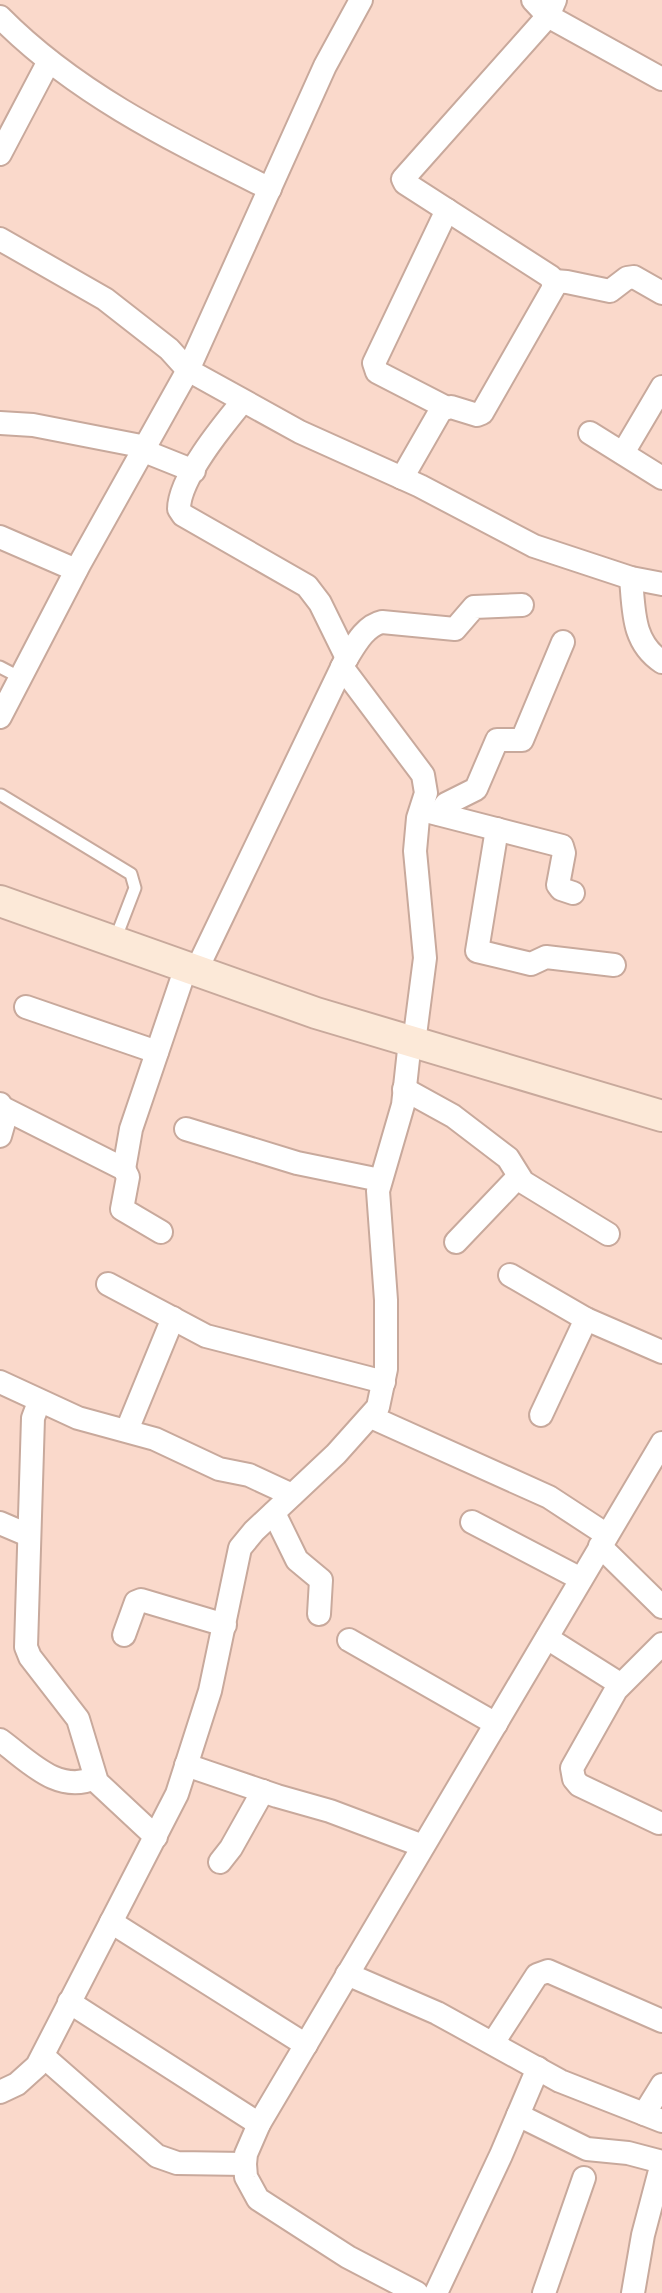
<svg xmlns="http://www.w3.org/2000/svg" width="662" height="2293" viewBox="0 0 662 2293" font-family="'Alegreya Sans',sans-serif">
  <rect width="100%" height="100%" fill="#fad9cb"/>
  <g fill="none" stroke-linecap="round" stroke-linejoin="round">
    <!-- service casing -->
    <g stroke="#c8a99c" stroke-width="15">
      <g id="service">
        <path d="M0,667L21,678"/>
        <path d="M1,795L131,874L135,888L115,940"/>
      </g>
    </g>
    <!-- minor casing -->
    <g stroke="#c8a99c" stroke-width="26">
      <g id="minor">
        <path d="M533,0L548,16L662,79"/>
        <path d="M0,17C76,94 174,141 270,189"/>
        <path d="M0,154L49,61"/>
        <path d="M0,239L105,299L169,349L188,370L300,432L420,486L534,546L631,578L662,584"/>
        <path d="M554,281L567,282L610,291L627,278L634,277L662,293"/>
        <path d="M243,401C224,424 179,478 179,509L183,515L307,586L320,603L347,658"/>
        <path d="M445,407L377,372L374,363L447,210"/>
        <path d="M0,423L33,425L146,447"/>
        <path d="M590,433L662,478"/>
        <path d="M144,451L194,471"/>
        <path d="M623,453L662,387"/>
        <path d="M402,478L441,410L451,407L477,415L482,413L554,287L551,277L405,183L403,179L548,16L555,0"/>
        <path d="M0,537L76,570"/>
        <path d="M631,578C634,611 632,642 662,662"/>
        <path d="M342,667L423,775L426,793L418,818L415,851L425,958L414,1043"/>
        <path d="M0,717L79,565L188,370L325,66L361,0"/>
        <path d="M426,811L562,846L564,853L558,885L561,889L573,893"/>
        <path d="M439,814L446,804L476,789L497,740H522L563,642"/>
        <path d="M497,829L477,951L531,964L546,957L614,965"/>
        <path d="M196,971L345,661C354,647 364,626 382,622L455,629L474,607L522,605"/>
        <path d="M26,1007L157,1052"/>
        <path d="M404,1089L453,1116L508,1158L523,1182L608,1234"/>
        <path d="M0,1104L6,1115L0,1136"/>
        <path d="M5,1109L124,1169L128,1177L122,1209L161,1232"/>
        <path d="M186,1129L297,1163L380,1180"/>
        <path d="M124,1169L131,1129L186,967"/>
        <path d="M456,1242L518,1177"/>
        <path d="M510,1275L586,1319L662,1352"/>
        <path d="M108,1284L206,1336L384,1382"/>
        <path d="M0,1382L78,1418L155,1439L219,1469L249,1475L292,1495"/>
        <path d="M39,1402L33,1418L26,1647L30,1657L78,1719L97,1782L156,1837"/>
        <path d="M541,1415L586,1319"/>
        <path d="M371,1417L549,1497L607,1535"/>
        <path d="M127,1430L173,1318"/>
        <path d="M274,1513L297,1560L321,1580L319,1614"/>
        <path d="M472,1522L581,1579"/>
        <path d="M0,1523L28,1535"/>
        <path d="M600,1546L662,1607"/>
        <path d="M124,1635L136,1602L141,1600L225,1625"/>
        <path d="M547,1638L620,1684"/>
        <path d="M349,1640L496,1724"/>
        <path d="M0,1740C29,1761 57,1794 95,1778"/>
        <path d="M186,1765L277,1796L330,1811L423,1846"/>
        <path d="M659,1823L579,1785L574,1779L572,1768L616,1690L662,1644"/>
        <path d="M220,1862L231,1848L263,1791"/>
        <path d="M111,1922L306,2045"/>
        <path d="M347,1974L437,2013L560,2081L662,2121"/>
        <path d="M69,2002L259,2124"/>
        <path d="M493,2043L537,1975L548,1971L662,2021"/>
        <path d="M43,2056L157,2156L177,2163L245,2164"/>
        <path d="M0,2092L17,2084L37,2066L177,1794L210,1691L240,1548L254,1531L336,1454L378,1407L386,1369V1300L378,1191L403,1105L410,1041"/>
        <path d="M644,2114L662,2085"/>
        <path d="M518,2115L587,2149L628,2153L662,2162"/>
        <path d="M417,2293L348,2257L258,2199L246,2177L245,2164L246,2154L259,2124L662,1443"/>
        <path d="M436,2293L501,2155L538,2068"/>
        <path d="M544,2293L584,2178"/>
        <path d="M633,2293L643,2235L662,2163"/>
      </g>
    </g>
    <!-- secondary casing -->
    <g stroke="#c8a99c" stroke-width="34">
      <path id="secondary" d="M0,901L316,1013L662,1116"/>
    </g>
    <!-- service -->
    <use href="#service" stroke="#fff" stroke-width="11"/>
    <!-- minor -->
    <use href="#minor" stroke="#fff" stroke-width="22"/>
    <!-- secondary -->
    <use href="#secondary" stroke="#fce9d8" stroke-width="30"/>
  </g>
</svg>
